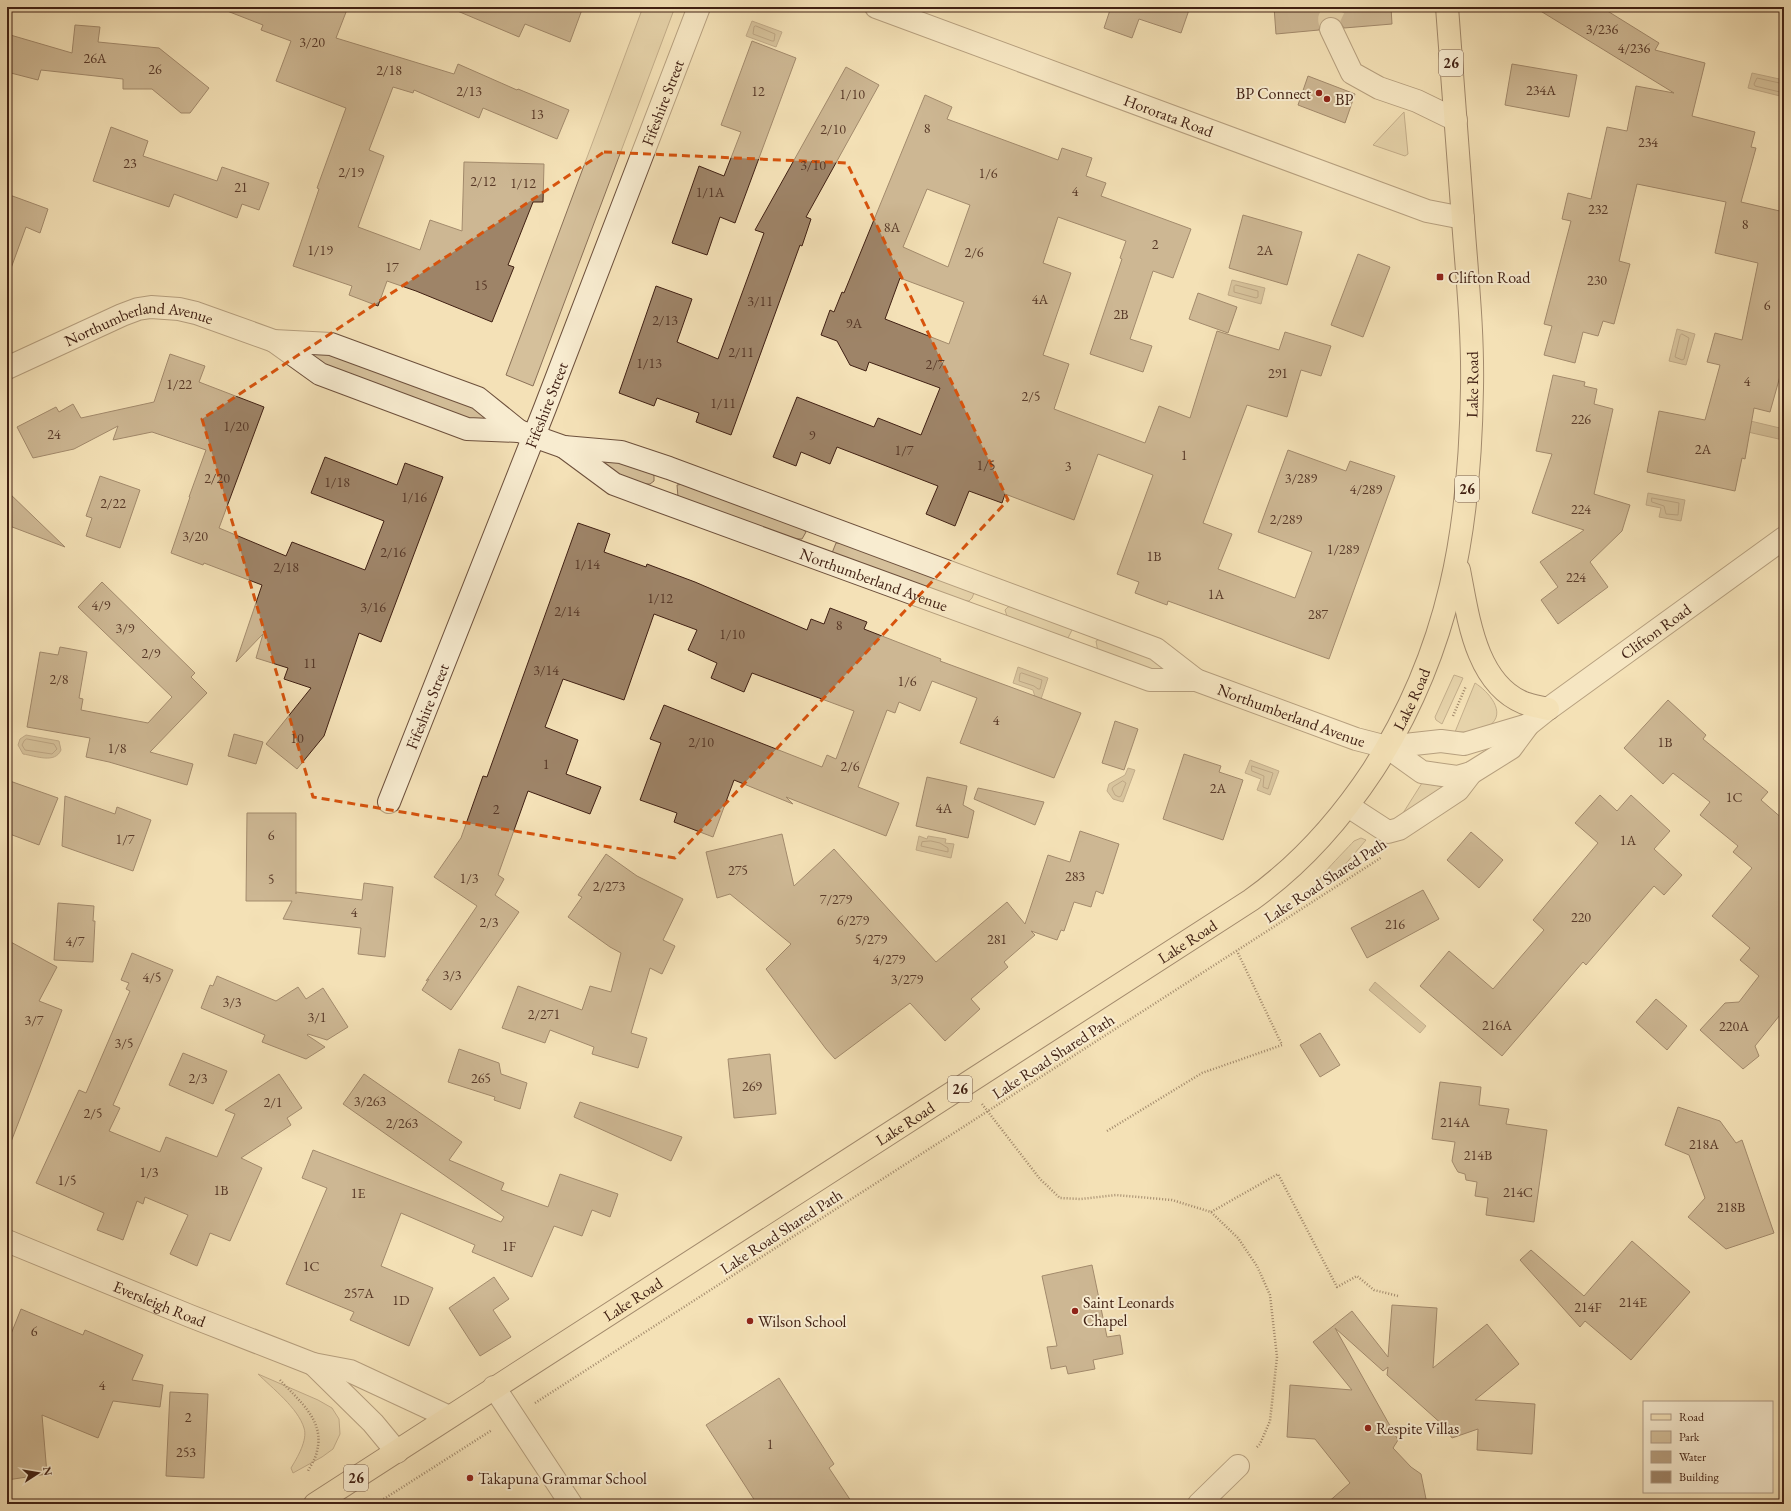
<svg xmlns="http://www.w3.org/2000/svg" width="1791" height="1511" viewBox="0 0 1791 1511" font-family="'EB Garamond',serif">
  <rect width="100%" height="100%" fill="#f4e1b7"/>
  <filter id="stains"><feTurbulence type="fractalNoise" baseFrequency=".005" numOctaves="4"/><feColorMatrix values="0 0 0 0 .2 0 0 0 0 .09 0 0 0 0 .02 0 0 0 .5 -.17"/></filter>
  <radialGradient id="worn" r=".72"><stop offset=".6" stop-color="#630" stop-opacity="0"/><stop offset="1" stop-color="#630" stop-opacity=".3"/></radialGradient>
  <!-- green -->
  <g fill="#d5c09b" stroke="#8a7057">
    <path d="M643,7H675L533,386L506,375Z"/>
    <path d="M1404,112L1408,154L1405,156L1373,145Z"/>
    <path d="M313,349L485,411L489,421L480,423L311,361L310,352Z"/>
    <path d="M600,457L651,472L654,476V481L650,484H645L600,467Z"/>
    <path d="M683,484L800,527L806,532L802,539H796L678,497L677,485Z"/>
    <path d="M836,543H842L974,593L972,598L969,601H963L832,553Z"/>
    <path d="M1013,606L1070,627L1072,630L1068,638L1064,639L1008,619L1005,610L1008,607Z"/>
    <path d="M1102,638L1166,662L1168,668L1159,674L1098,652L1096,641Z"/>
    <path d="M1454,675L1463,678L1442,724L1436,720L1435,717Z"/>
    <path d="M1475,683C1488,691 1508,713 1489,726C1479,733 1466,732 1455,732Z"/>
    <path d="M1422,783L1445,787L1398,821Z"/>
    <path d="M1361,838L1366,840L1332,880L1308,897C1313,882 1342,854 1354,841Z"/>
    <path d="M258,1374L318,1400L332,1408L339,1419L340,1434L333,1449L322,1457L293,1473L291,1468C297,1458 308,1440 304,1428C298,1408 272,1388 258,1374Z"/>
  </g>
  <!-- water -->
  <g fill="#b79f7f" stroke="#876c54">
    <path d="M752,21L782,32L776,47L746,36Z"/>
    <path d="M1752,73L1784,80V97L1748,88Z"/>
    <path d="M1232,280L1265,288L1261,304L1228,295Z"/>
    <path d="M1677,329L1695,334L1686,365L1669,361Z"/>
    <path d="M1742,419L1784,429L1783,440L1739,430Z"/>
    <path d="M1648,493L1685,500L1681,521L1659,517L1661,508L1646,505Z"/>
    <path d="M1018,667L1048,678L1041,699L1035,697L1033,690L1013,683Z"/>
    <path d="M26,735L59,741L61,750C55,764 36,756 23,754L18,745L20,739Z"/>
    <path d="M1250,760L1279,771L1270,795L1257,790L1261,779L1245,773Z"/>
    <path d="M1128,768L1135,770L1123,802L1113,799L1107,791L1109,784L1125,775Z"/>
    <path d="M919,836L927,839L928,836L946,839L945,843L954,844L951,858L916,850Z"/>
    <path d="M1375,982L1426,1026L1420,1033L1369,990Z"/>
  </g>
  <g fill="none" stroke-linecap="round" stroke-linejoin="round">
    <!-- shore -->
    <g stroke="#7c6049" stroke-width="1">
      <path d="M756,26L775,34L774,41H772L753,34L754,27Z"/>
      <path d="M1784,84L1757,78L1754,84L1755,86L1784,93"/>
      <path d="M1236,285L1258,291V297L1256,298L1234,292V287Z"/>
      <path d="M1682,334L1689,338L1684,359L1682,360L1675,357L1680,336Z"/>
      <path d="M1652,498L1679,503L1678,515L1666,514L1664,506L1652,502Z"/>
      <path d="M1022,673L1042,680L1040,689H1038L1034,686L1019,681L1020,674Z"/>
      <path d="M27,739L54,744L57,749L52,754L25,750L22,745L24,741Z"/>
      <path d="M1252,766L1273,773L1268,789L1263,787L1264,776L1252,771Z"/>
      <path d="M1123,781L1126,783L1121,796L1119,797L1115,795L1112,789L1113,787Z"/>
      <path d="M931,841L940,843L948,848V852L921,846L922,842Z"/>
    </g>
  </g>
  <!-- building -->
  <g fill="#9e8468" stroke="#402013" fill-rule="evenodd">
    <path d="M222,7H348L336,38L454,74L458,64L517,90L518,89L569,110L557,139L483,108L479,118L414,90L413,93L393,87L369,150L384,156L358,227L420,250L430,220L462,231L464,162L544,164L543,202H533L508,265L514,267L492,322L416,291L387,281L378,306L349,295L352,286L293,266L319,189L317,188L346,108L276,81L291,41L261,30L263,25L222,9Z"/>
    <path d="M448,7H583L570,42L525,24L519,37Z"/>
    <path d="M1111,7H1190L1181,33L1139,19L1132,38L1104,28Z"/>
    <path d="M1274,7H1391L1392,24L1344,28L1338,19L1332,17L1325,18L1321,22L1319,30L1276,34Z"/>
    <path d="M1534,7H1601L1659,43L1655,50L1705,63L1692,116L1755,132L1751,147L1756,148L1741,202L1784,212V362L1770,412L1754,408L1745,459L1742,458L1735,491L1647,472L1659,411L1705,420L1720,365L1707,362L1715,333L1742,340L1758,263L1715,253L1726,202L1637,184L1619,261L1630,264L1614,324L1603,321L1598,336L1583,332L1575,363L1544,355L1552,326L1544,324L1571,221L1562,219L1568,193L1591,199L1607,127L1627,131L1636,86L1674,93Z"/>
    <path d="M75,25L100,27L98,42L159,48L209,88L190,113H181L152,89H123V79L41,70L38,80L7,72V34L72,53Z"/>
    <path d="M752,41L796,58L735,223L720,217L707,255L672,243L699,166L724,176L741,132L721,125Z"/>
    <path d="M1512,64L1577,75L1569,117L1505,105Z"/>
    <path d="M846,67L879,85L806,217L811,219L802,246L800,245L731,435L696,422L699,413L657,398L654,406L619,393L656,286L692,299L677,342L718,359L764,233L755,230Z"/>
    <path d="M1308,76L1355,94L1345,123L1298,105Z"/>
    <path d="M925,95L952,107L947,119L1058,160L1062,148L1092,158L1086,176L1106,183L1101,196L1191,229L1173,278L1153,271L1130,339L1152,346L1143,372L1090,354L1122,259L1120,258L1126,241L1058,217L1043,263L1071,273L1043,355L1069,364L1054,409L1145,443L1159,406L1190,418L1217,331L1279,350L1285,332L1331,346L1321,376L1301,370L1287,417L1247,405L1203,523L1232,534L1218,569L1295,598L1312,552L1258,532L1288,450L1346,471L1350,461L1395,476L1329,659L1168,601L1167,605L1135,593L1139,582L1117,574L1153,475L1098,454L1074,520L1005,494L1002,503L969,491L955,526L926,514L938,486L837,447L830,464L801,452L796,466L773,457L797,397L874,427L878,418L921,435L940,388L869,362L866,371L850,365L837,341L821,335L830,310L834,312L842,292L844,293ZM927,189L970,205L948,267L903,247ZM900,278L964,302L949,344L885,319Z"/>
    <path d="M111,127L148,141L143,156L217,181L222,167L269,183L259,210L242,204L237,218L174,194L169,207L93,181Z"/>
    <path d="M7,194L48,209L40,233L26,227L10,271H7Z"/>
    <path d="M1243,215L1302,232L1287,285L1229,268Z"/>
    <path d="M1358,254L1390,267L1363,337L1331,325Z"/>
    <path d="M1198,293L1237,307L1228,333L1189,319Z"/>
    <path d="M170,354L205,366L199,382L264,407L219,528L286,556L292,542L365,570L384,521L311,493L325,457L397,485L405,463L443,477L381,642L359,633L324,736L297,769L266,744L311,688L284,679L288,668L256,658L263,634L236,662L262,585L204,563L203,565L171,553L190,497H189L206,450L152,432L113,440L118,426L74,449L33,458L17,427L56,407L59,412L73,404L81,418L154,402Z"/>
    <path d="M1553,375L1585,382L1584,386L1597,389L1594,404L1613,409L1594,494L1630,505L1622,531L1590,562L1608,587L1558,624L1541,600L1558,587L1540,562L1584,530L1532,513L1552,454L1536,451Z"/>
    <path d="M100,476L140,490L120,548L86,536L92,518L86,516Z"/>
    <path d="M7,491L65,547L7,525Z"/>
    <path d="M578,523L610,534L604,552L646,567L647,564L695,582L807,630L811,619L824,624L830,608L867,622L864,629L941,659L940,661L1081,713L1054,778L960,743L977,698L932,681L920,711L899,702L895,713L887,710L858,787L899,803L886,836L786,797L793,804L734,780L713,837L674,822L677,813L640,800L661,743L650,739L664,705L822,767L827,755L836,759L854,711L752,673L744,692L711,678L717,663L688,650L697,630L654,614L624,700L563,679L545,727L578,740L566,774L601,787L590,814L528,791L498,875L504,879L495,895L519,912L451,1010L422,990L429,979L426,981L477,906L434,877L461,838L483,776L487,777Z"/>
    <path d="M102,582L195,673L191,677L207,693L150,752L193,764L187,785L109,762L86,757L90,738L27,727L40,652L58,655L60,647L87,652L79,698L83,699L81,710L148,723L172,697L78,607Z"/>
    <path d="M1668,700L1706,735L1703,739L1768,792L1761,800L1784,820V1010L1755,1046L1759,1056L1743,1069L1700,1030L1725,1003L1739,1002L1759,976L1740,960L1750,948L1712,916L1752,868L1733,852L1738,846L1700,815L1710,802L1673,773L1663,784L1624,748Z"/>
    <path d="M1115,721L1138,729L1124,770L1102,763Z"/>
    <path d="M234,734L263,742L256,764L228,756Z"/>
    <path d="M1184,754L1221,766L1219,772L1243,780L1223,840L1163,819Z"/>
    <path d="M927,777L967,786L963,805L974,811L968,838L916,826Z"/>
    <path d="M7,780L58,798L39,845L7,833Z"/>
    <path d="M978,788L1044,802L1035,825L974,799Z"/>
    <path d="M1600,795L1617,811L1631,795L1670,831L1654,849L1682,875L1664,895L1654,886L1586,965L1583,962L1502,1056L1420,986L1449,951L1493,989L1544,930L1533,920L1598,843L1575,823Z"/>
    <path d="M65,796L115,814L117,807L151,820L133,871L62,846Z"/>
    <path d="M247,813H296V894V892L362,900L364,883L393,887L385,957L358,954L361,928L283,919L292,901H246Z"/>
    <path d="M1080,831L1119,844L1103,894L1096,891L1091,907L1074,902L1064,931L1061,930L1057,940L1031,931L1035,935L1004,962L1008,967L971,999L980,1009L945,1041L910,1003L835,1059L826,1049L766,969L791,944L730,894L717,898L706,852L782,834L794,886L834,849L936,962L1007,902L1025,924L1048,855L1070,862Z"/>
    <path d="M1471,832L1503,860L1479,888L1447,860Z"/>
    <path d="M606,854L637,876L683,899L663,940L675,946L662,974L650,968L631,1033L647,1038L638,1068L592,1054L594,1047L550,1030L545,1043L502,1028L518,986L582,1010L590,986L611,992L621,953L610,947L568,917L582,897L578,895Z"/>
    <path d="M1423,890L1439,919L1367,958L1351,928Z"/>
    <path d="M58,903L94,906L93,921H95L93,962L54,960Z"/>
    <path d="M7,940L57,967L39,1001L62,1010L9,1147H7Z"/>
    <path d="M132,953L173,970L113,1105L120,1108L109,1131L160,1152L166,1137L217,1157L235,1114L225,1110L279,1074L302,1108L287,1118L291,1125L241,1158L262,1168L230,1241L210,1233L197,1266L170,1254L188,1215L145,1197L143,1204L137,1201L123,1240L97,1230L104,1213L36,1183L79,1090L86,1093L130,991L126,989L129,983L121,980Z"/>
    <path d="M217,976L276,1001L298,987L306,999L323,988L348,1027L327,1040L308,1034L307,1035L325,1047L306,1059L262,1042L265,1035L201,1008L210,985L213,986Z"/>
    <path d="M1656,999L1687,1026L1667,1050L1636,1022Z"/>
    <path d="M1320,1033L1340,1065L1320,1077L1300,1045Z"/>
    <path d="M459,1049L499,1063L501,1074L527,1083L520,1109L494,1100L495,1097L448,1082Z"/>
    <path d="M183,1053L227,1071L213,1104L169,1085Z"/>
    <path d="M770,1054L776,1114L734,1118L728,1059Z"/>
    <path d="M364,1074L462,1142L449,1160L504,1183L501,1190L548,1207L560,1174L618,1194L610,1217L592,1210L582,1236L554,1226L532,1277L472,1252L475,1245L401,1213L381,1266L433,1288L409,1346L350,1320L354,1312L286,1284L327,1188L302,1178L313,1150L501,1222L504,1217L343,1104Z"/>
    <path d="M1440,1082L1481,1087L1479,1105L1509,1109L1506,1124L1547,1130L1534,1222L1486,1215L1488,1198L1475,1196L1477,1182L1466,1180L1465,1174L1458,1172L1455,1167L1452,1161L1455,1142L1432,1139Z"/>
    <path d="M580,1102L682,1137L671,1161L574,1117Z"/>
    <path d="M1678,1107L1720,1121L1736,1143L1742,1140L1774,1233L1726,1249L1688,1217L1705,1198L1689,1155L1665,1145Z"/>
    <path d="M1632,1241L1690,1292L1631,1360L1585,1321L1580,1327L1520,1260L1531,1250L1584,1296Z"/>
    <path d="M1092,1265L1107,1337L1120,1335L1123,1354L1093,1360L1095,1369L1068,1374L1066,1366L1051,1369L1047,1347L1057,1346L1042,1276Z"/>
    <path d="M494,1277L509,1299L493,1310L511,1337L480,1356L449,1308Z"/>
    <path d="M1392,1305L1437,1308L1433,1368L1487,1324L1519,1364L1475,1400L1535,1404L1532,1454L1477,1450L1478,1429L1452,1438L1444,1426L1387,1375L1388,1367L1383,1371L1335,1328L1398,1440L1393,1448L1411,1467L1421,1474L1427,1504H1326L1350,1483L1315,1439L1287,1437L1290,1385L1352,1390L1313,1342L1352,1311L1388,1357Z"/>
    <path d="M21,1309L83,1335L85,1330L143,1355L132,1380L163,1385L160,1407L113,1401L98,1438L42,1415L47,1474L7,1480V1344Z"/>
    <path d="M779,1378L834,1464L829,1468L853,1504H757L706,1425Z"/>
    <path d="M170,1392L208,1394L204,1478L166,1476Z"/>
  </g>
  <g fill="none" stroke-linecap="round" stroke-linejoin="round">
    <!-- minor-tunnel -->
    <path stroke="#d0ba96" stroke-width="22" stroke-dasharray="22 11" stroke-linecap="butt" d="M1331,29L1329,19L1335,7"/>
    <!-- minor casing -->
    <g stroke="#6d503c" stroke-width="24">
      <g id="minor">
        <path id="s1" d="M876,7L1427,211L1463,218"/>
        <path d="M1331,29L1352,73L1379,88L1417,101L1456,120"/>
        <path d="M274,341L320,374L467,429L519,431"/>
        <path id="s2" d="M7,368L122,315L138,309L151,307L179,309L196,313L274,341L331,344L478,398L519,431L533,436L564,447L621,452L669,468L1156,649L1196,680L1356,739L1387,747L1441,741L1464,744L1528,725"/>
        <path id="s3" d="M564,447L614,484L657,500L1150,680H1196"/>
        <path id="s4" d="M1387,747L1422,772L1457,777L1471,773L1511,748L1528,725L1548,709L1784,538"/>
        <path id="s5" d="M389,802L545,408L699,7"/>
        <path d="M1348,806L1388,832L1399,829L1458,790L1471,773"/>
        <path id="s6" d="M7,1241L190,1316L313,1364L350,1371L449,1417"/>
        <path d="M313,1364L373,1423L397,1452"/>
        <path d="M494,1387L571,1504"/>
        <path d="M1199,1504L1238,1466"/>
      </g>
    </g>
    <!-- major casing -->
    <g stroke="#402013" stroke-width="24">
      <g id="major">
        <path d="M1459,570C1468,615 1475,683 1524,703C1532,706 1540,707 1548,709"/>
        <path id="s7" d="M315,1504L1251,900C1300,865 1340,820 1373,770C1450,650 1470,529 1472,388C1473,336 1468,285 1464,233C1458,158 1453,82 1447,7"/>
      </g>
    </g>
    <!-- path -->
    <g stroke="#402013" stroke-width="2.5" stroke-dasharray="1 2" stroke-linecap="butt">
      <path d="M1453,716L1466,686"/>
      <path d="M982,1104L1040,1179L1060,1198L1081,1199L1116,1195L1172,1200L1211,1212L1238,1238L1257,1266L1270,1295L1277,1357L1270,1421L1260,1444L1256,1448"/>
      <path d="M1107,1131L1202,1073L1282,1045L1237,951"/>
      <path d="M1211,1212L1278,1174L1337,1287L1357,1276L1374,1290L1398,1296"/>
      <path d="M280,1380C299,1401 325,1420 317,1451C316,1458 311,1465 308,1471"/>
      <path d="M535,1403L1382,857"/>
      <path d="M376,1504L492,1430"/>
    </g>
    <!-- minor -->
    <use href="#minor" stroke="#f8ecd0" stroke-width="22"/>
    <!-- major -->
    <use href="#major" stroke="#f4e1b7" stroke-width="22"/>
  </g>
  <!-- marked area -->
  <path d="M0 0H1791V1511H0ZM604,152L847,163L1008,500L675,858L313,797L202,419Z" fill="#f4e1b7" fill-opacity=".55" fill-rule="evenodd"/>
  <path fill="none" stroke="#d7530d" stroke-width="3" stroke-dasharray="8 5" stroke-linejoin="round" d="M604,152L847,163L1008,500L675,858L313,797L202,419Z"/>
  <!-- markers -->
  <g fill="#8f2418" stroke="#f8ecd0" stroke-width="1.5">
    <circle cx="1319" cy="93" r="4"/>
    <circle cx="1327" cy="99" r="4"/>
    <rect x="1436" y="273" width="8" height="8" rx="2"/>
    <circle cx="1075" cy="1311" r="4"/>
    <circle cx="750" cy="1321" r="4"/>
    <circle cx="1368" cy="1428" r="4"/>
    <circle cx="470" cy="1478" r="4"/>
  </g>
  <g text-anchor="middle" stroke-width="4" stroke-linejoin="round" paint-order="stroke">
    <!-- number labels -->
    <g font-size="14" fill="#583928">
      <text x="1602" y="34">3/236</text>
      <text x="312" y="47">3/20</text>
      <text x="1634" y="53">4/236</text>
      <text x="95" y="63">26A</text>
      <text x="155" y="74">26</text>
      <text x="389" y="75">2/18</text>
      <text x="1541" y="95">234A</text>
      <text x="469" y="96">2/13</text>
      <text x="758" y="96">12</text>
      <text x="852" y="99">1/10</text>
      <text x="537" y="119">13</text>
      <text x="927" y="133">8</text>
      <text x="833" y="134">2/10</text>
      <text x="1648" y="147">234</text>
      <text x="130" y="168">23</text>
      <text x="813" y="170">3/10</text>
      <text x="351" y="177">2/19</text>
      <text x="988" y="178">1/6</text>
      <text x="483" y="186">2/12</text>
      <text x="523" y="188">1/12</text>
      <text x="241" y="192">21</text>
      <text x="1075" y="196">4</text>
      <text x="710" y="197">1/1A</text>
      <text x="1598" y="214">232</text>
      <text x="1745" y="229">8</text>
      <text x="892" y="232">8A</text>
      <text x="1155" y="249">2</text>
      <text x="320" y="255">1/19</text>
      <text x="1265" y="255">2A</text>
      <text x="974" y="257">2/6</text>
      <text x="392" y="272">17</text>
      <text x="1597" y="285">230</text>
      <text x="481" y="290">15</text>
      <text x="1040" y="304">4A</text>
      <text x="760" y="306">3/11</text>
      <text x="1767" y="310">6</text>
      <text x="1121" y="319">2B</text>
      <text x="665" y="325">2/13</text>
      <text x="854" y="328">9A</text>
      <text x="741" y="357">2/11</text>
      <text x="649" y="368">1/13</text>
      <text x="935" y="369">2/7</text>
      <text x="1278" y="378">291</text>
      <text x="1747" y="386">4</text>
      <text x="179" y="389">1/22</text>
      <text x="1031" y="401">2/5</text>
      <text x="723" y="408">1/11</text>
      <text x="1581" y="424">226</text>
      <text x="236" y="431">1/20</text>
      <text x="54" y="439">24</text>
      <text x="812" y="440">9</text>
      <text x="1703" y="454">2A</text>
      <text x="904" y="455">1/7</text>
      <text x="1184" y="460">1</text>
      <text x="986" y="470">1/5</text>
      <text x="1068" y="471">3</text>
      <text x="217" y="483">2/20</text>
      <text x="1301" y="483">3/289</text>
      <text x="337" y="487">1/18</text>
      <text x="1366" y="494">4/289</text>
      <text x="414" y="502">1/16</text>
      <text x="113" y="508">2/22</text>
      <text x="1581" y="514">224</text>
      <text x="1286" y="524">2/289</text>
      <text x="195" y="541">3/20</text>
      <text x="1343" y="554">1/289</text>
      <text x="393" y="557">2/16</text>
      <text x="1154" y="561">1B</text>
      <text x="587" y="569">1/14</text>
      <text x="286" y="572">2/18</text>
      <text x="1576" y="582">224</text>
      <text x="1216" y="599">1A</text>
      <text x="660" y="603">1/12</text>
      <text x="101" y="610">4/9</text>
      <text x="373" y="612">3/16</text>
      <text x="567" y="616">2/14</text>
      <text x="1318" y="619">287</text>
      <text x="839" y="630">8</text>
      <text x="125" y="633">3/9</text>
      <text x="732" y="639">1/10</text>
      <text x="151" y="658">2/9</text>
      <text x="310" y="668">11</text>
      <text x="546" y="675">3/14</text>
      <text x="59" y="684">2/8</text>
      <text x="907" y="686">1/6</text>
      <text x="996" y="725">4</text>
      <text x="297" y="743">10</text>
      <text x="701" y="747">2/10</text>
      <text x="1665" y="747">1B</text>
      <text x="117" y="753">1/8</text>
      <text x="546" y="769">1</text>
      <text x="850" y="771">2/6</text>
      <text x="1218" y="793">2A</text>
      <text x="1734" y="802">1C</text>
      <text x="944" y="813">4A</text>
      <text x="496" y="814">2</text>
      <text x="271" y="840">6</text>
      <text x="125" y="844">1/7</text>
      <text x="1628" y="845">1A</text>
      <text x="738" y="875">275</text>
      <text x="1075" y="881">283</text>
      <text x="469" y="883">1/3</text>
      <text x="271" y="884">5</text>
      <text x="609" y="891">2/273</text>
      <text x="836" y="904">7/279</text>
      <text x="354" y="917">4</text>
      <text x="1581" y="922">220</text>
      <text x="853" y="925">6/279</text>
      <text x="489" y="927">2/3</text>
      <text x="1395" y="929">216</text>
      <text x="871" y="944">5/279</text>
      <text x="997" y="944">281</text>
      <text x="75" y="946">4/7</text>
      <text x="889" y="964">4/279</text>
      <text x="452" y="980">3/3</text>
      <text x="152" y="982">4/5</text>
      <text x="907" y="984">3/279</text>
      <text x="232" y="1007">3/3</text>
      <text x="544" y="1019">2/271</text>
      <text x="317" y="1022">3/1</text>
      <text x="34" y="1025">3/7</text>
      <text x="1497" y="1030">216A</text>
      <text x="1734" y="1031">220A</text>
      <text x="124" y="1048">3/5</text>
      <text x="198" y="1083">2/3</text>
      <text x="481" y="1083">265</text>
      <text x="752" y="1091">269</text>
      <text x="370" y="1106">3/263</text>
      <text x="273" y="1107">2/1</text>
      <text x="93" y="1118">2/5</text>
      <text x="1455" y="1127">214A</text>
      <text x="402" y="1128">2/263</text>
      <text x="1704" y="1149">218A</text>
      <text x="1478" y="1160">214B</text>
      <text x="149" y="1177">1/3</text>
      <text x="67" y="1185">1/5</text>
      <text x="221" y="1195">1B</text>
      <text x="1518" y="1197">214C</text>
      <text x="358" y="1198">1E</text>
      <text x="1731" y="1212">218B</text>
      <text x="509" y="1251">1F</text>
      <text x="311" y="1271">1C</text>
      <text x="359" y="1298">257A</text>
      <text x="401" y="1305">1D</text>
      <text x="1633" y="1307">214E</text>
      <text x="1588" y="1312">214F</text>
      <text x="34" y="1336">6</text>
      <text x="102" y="1390">4</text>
      <text x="188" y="1422">2</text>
      <text x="770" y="1449">1</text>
      <text x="186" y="1457">253</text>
    </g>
    <!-- shield labels -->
    <g fill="#f8ecd0" stroke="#775d4c" stroke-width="1">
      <rect x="1439" y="50" width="24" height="26" rx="3"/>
      <rect x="1455" y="476" width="24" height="26" rx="3"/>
      <rect x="948" y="1076" width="24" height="26" rx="3"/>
      <rect x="344" y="1465" width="24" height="26" rx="3"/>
    </g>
    <g font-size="15" font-weight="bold" fill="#402013">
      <text x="1451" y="68">26</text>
      <text x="1467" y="494">26</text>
      <text x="960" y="1094">26</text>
      <text x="356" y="1483">26</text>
    </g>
    <!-- poi labels -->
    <g font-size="16" fill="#402013" stroke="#f8ecd0" text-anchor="start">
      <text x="1311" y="99" text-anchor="end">BP Connect</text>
      <text x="1335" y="105">BP</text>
      <text x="1448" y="283">Clifton Road</text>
      <text x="1083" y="1308">Saint Leonards<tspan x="1083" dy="18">Chapel</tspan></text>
      <text x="758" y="1327">Wilson School</text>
      <text x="1376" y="1434">Respite Villas</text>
      <text x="478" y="1484">Takapuna Grammar School</text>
    </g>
    <!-- street labels -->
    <g font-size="16" fill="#402013" stroke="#f8ecd0">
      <text dy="6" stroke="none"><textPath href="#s5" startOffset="751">Fifeshire Street</textPath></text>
      <text dy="6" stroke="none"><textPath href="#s1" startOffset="312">Hororata Road</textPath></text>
      <text dy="6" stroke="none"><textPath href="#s2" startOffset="142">Northumberland Avenue</textPath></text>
      <text dy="6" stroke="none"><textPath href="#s7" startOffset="1697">Lake Road</textPath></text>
      <text dy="6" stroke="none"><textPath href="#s5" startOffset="427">Fifeshire Street</textPath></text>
      <text dy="6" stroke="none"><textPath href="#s3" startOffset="339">Northumberland Avenue</textPath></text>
      <text dy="6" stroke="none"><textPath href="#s4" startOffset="327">Clifton Road</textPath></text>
      <text dy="6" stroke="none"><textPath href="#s7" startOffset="1374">Lake Road</textPath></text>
      <text dy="6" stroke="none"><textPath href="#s5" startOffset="103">Fifeshire Street</textPath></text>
      <text dy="6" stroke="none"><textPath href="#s2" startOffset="1379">Northumberland Avenue</textPath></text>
      <text transform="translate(1325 880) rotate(-33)" y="6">Lake Road Shared Path</text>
      <text dy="6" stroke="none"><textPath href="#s7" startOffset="1038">Lake Road</textPath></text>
      <text transform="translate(1053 1056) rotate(-33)" y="6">Lake Road Shared Path</text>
      <text dy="6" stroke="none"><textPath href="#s7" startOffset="702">Lake Road</textPath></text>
      <text transform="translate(781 1231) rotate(-33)" y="6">Lake Road Shared Path</text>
      <text dy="6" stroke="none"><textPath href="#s7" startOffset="378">Lake Road</textPath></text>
      <text dy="6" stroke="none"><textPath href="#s6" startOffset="165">Eversleigh Road</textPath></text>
    </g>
  </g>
  <!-- margin -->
  <rect width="1791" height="1511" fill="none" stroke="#f4e1b7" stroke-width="24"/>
  <rect x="8" y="8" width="1775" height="1495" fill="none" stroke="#402013" stroke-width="2"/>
  <rect x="12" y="12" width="1767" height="1487" fill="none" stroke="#402013"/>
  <!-- legend -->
  <rect x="1643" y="1401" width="130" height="92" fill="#f8ecd0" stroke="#ae9a84"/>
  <rect x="1651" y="1414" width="20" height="6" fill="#f4e1b7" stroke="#ae9a84"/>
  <text x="1679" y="1421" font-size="12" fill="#402013">Road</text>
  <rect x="1651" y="1431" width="20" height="12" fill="#d5c09b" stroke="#ae9a84"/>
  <text x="1679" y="1441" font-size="12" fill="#402013">Park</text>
  <rect x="1651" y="1451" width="20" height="12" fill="#b79f7f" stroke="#ae9a84"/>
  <text x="1679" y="1461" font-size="12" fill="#402013">Water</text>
  <rect x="1651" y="1471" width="20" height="12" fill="#9e8468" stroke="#ae9a84"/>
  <text x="1679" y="1481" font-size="12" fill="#402013">Building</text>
  <!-- north arrow -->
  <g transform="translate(38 1473) rotate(78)" stroke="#f8ecd0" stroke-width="3" paint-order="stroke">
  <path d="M0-3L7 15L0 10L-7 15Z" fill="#402013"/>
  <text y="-6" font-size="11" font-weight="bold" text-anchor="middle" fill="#402013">N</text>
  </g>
  <rect width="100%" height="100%" filter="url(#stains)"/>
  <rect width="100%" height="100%" fill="url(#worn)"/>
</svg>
